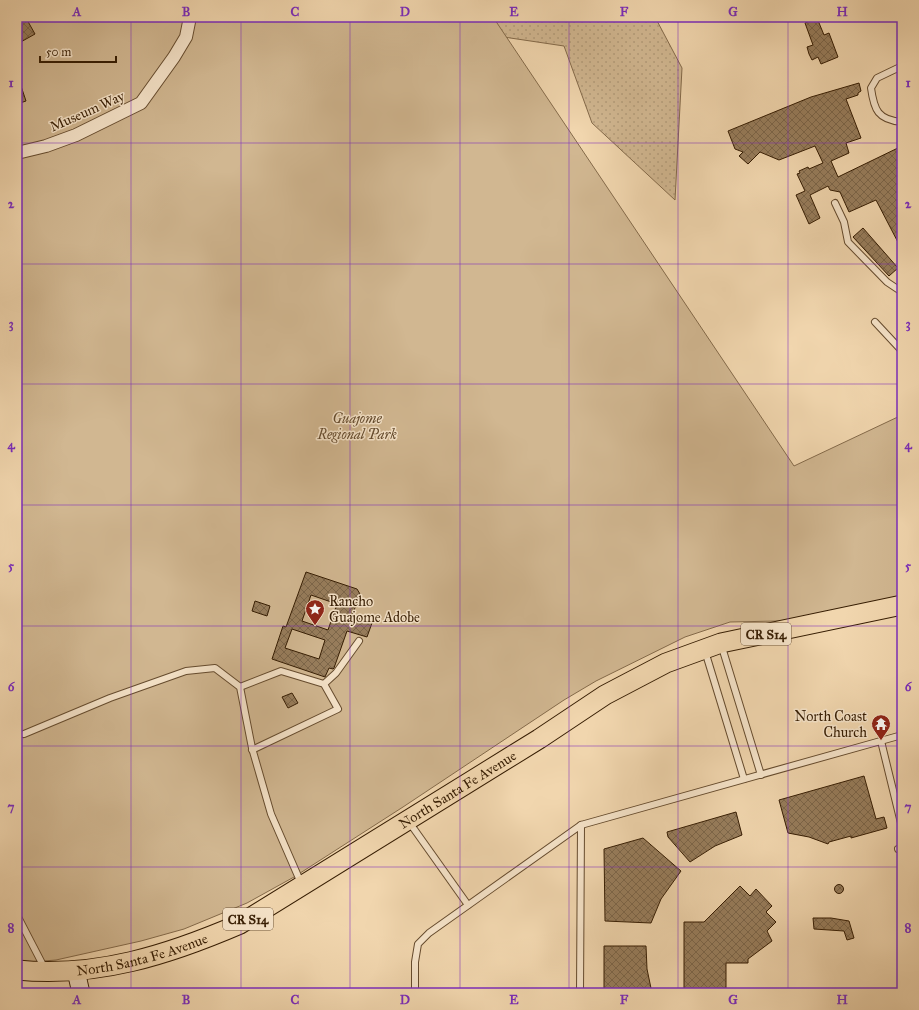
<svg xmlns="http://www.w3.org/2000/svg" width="919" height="1010" viewBox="0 0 919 1010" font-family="'IM FELL Great Primer',serif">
  <defs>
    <pattern id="grass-dots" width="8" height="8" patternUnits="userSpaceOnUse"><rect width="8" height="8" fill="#d1b791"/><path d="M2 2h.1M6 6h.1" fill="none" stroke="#b49d7b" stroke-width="1.8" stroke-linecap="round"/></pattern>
    <pattern id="building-cross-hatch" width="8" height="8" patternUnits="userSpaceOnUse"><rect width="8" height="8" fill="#977d5c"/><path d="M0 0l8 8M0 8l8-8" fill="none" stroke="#7c664a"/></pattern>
  </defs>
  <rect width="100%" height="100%" fill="#f1d6ae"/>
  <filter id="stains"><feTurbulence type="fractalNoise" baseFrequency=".005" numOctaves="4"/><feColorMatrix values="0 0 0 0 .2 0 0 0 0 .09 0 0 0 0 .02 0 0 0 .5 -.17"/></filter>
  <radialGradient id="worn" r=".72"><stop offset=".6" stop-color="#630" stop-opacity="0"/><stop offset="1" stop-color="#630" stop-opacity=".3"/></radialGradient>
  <!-- grass -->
  <path fill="url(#grass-dots)" stroke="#846a4a" d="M351,17H655L682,68L675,200L592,123L564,46L470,32Z"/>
  <!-- park -->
  <path fill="#d1b791" stroke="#846a4a" d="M17,17H493L794,466L902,415V606L828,620L730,622L685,637L596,681L564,700L403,807L294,877L247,903L184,929L141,941L56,960L31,962L17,960Z"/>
  <!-- building -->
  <g fill="url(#building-cross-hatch)" stroke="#361d03" fill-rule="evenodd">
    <path d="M26,18L35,34L19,43L17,38V23Z"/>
    <path d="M817,18L824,35L829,33L838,57L821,64L818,57L812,60L809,54L807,47L813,45L805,23Z"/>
    <path d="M17,80H19L26,101L17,104Z"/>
    <path d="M859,83L861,91L858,93V95L846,99L861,138L846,143L849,153L831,161L838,177L902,146V250L876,200L849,212L840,192L830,190L828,186L810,195L820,218L809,224L796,195L805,191L797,174L800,173L799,171L808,167L809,169L823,163L815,146L779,160L760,152L748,164L739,156L743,152L735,149L728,131L811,97Z"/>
    <path d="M863,228L898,268L889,276L853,237Z"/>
    <path d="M306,572L357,589L360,594L352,616L372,623L367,637L347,631L334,668L333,669L329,668L325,677L272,659L283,626L286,627ZM311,595L337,604L328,630L302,621ZM292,629L325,640L319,659L285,648Z"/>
    <path d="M255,601L270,606L267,616L252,611Z"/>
    <path d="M292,693L298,703L288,708L282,697Z"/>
    <path d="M864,776L876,819L884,817L887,828L851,838V836L829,842L828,844L809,837L788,833L779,800Z"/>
    <path d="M736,812L742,835L715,846L690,862L668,837L667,832Z"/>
    <path d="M643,838L681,871L661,899L651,923L605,921L604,849Z"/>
    <circle cx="839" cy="889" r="4.5"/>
    <path d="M740,886L750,896L756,889L772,906L766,912L776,922L767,931L772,941L748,959V963H726V993H684V922H704Z"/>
    <path d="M813,918H831L849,921L854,938L847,940L844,931L814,929Z"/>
    <path d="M604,946H646L647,969L652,993H604Z"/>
  </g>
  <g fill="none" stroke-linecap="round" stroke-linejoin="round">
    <!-- lane casing -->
    <g stroke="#654b2e" stroke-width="8">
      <g id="lane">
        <path d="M902,66L877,78L871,88C874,110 878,120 902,122"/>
        <path d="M835,203L844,222L848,242L887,282L902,292"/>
        <path d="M875,322L902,351"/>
        <path d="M721,644L761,775"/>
        <path d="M705,651L744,779"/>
        <path d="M324,684L336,673L359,641"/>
        <path d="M240,687L281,671L324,684L338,709L252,750"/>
        <path d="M24,734L110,698L186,671L215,668L240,687L252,748L271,814L301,883"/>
        <path d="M881,741L902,827"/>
        <path d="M409,822L468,905"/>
        <path d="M581,825L902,735"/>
        <path d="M898,849L902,848"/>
        <path d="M17,915L45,969"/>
        <path d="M415,993V962L418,944L429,933L581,825L580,993"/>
      </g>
    </g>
    <!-- street casing -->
    <g stroke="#654b2e" stroke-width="14">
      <path id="street" d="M17,153L46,146L76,135L141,103L174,57L186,37L190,17"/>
    </g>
    <!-- secondary casing -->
    <g stroke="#361d03" stroke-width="19">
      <path id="secondary" d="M76,971L81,993"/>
    </g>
    <!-- primary casing -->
    <g stroke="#361d03" stroke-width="21">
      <g id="primary">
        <path id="s1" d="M17,970C96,978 168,955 240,924L539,739L605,695L666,663L721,643L902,605"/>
      </g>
    </g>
    <!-- lane -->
    <use href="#lane" stroke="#f6e4ca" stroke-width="6"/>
    <!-- street -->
    <use href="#street" stroke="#f6e4ca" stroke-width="12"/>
    <!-- secondary -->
    <use href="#secondary" stroke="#f6e4ca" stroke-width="17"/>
    <!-- primary -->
    <use href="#primary" stroke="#f1d6ae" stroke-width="19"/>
  </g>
  <!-- grid -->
  <path fill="none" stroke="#7b2cbf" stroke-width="1" stroke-opacity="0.55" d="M131,17V993M241,17V993M350,17V993M460,17V993M569,17V993M678,17V993M788,17V993M17,143H902M17,264H902M17,384H902M17,505H902M17,626H902M17,746H902M17,867H902"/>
  <!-- icons -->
  <defs>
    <g id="sight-pin" transform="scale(1)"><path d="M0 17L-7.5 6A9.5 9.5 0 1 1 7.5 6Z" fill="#8f2418" stroke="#f6e4ca"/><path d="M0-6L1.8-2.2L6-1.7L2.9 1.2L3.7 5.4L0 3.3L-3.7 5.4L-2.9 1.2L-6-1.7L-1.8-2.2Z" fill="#fff"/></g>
    <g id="temple-pin" transform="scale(1)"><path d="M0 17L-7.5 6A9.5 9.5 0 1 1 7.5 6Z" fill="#8f2418" stroke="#f6e4ca"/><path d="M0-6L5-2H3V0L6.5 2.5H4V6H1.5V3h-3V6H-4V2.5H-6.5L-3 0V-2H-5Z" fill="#fff"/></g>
  </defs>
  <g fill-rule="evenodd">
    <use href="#sight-pin" x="315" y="609"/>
    <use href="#temple-pin" x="881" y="724"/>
  </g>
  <g text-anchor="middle" stroke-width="3" stroke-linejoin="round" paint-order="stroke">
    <!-- shield labels -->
    <g fill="#f6e4ca" stroke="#70593f" stroke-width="1">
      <rect x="741" y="623" width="50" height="22" rx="3"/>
      <rect x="223" y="908" width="50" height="22" rx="3"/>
    </g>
    <g font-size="13" font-weight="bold" fill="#361d03">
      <text x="766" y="639">CR S14</text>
      <text x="248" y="924">CR S14</text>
    </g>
    <!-- street labels -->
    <g font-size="14" fill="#361d03" stroke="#f6e4ca">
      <text transform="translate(87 111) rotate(-24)" y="5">Museum Way</text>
      <text dy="5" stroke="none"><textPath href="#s1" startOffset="486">North Santa Fe Avenue</textPath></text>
      <text dy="5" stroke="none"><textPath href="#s1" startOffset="127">North Santa Fe Avenue</textPath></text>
    </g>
    <!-- park labels -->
    <g font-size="14" font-style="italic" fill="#644b2e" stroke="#f6e4ca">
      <text x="357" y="423">Guajome<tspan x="357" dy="16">Regional Park</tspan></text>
    </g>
    <!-- poi labels -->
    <g font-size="14" fill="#361d03" stroke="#f6e4ca" text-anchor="start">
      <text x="329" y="606">Rancho<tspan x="329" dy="16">Guajome Adobe</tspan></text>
      <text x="867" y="721" text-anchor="end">North Coast<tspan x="867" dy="16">Church</tspan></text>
    </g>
  </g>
  <!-- margin -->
  <rect width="919" height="1010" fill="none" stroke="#f1d6ae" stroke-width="44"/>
  <!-- scale -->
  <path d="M40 56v6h76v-6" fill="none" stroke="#361d03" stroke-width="2"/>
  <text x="46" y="56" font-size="12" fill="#361d03" stroke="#f6e4ca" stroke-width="3" paint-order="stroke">50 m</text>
  <rect x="22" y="22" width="875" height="966" fill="none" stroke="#7b2cbf" stroke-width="1.5"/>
  <g font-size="13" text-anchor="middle" font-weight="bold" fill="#7b2cbf">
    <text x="77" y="16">A</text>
    <text x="186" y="16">B</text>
    <text x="295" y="16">C</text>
    <text x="405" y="16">D</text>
    <text x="514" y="16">E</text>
    <text x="624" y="16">F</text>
    <text x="733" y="16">G</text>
    <text x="842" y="16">H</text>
    <text x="11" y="87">1</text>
    <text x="908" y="87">1</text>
    <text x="11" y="208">2</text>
    <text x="908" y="208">2</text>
    <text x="11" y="328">3</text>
    <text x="908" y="328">3</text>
    <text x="11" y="449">4</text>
    <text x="908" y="449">4</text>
    <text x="11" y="570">5</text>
    <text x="908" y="570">5</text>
    <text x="11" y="691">6</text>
    <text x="908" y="691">6</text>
    <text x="11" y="811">7</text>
    <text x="908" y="811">7</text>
    <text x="11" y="932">8</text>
    <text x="908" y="932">8</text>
    <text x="77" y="1004">A</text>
    <text x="186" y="1004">B</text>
    <text x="295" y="1004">C</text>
    <text x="405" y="1004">D</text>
    <text x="514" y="1004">E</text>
    <text x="624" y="1004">F</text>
    <text x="733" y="1004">G</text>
    <text x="842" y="1004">H</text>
  </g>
  <rect width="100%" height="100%" filter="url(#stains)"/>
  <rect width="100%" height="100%" fill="url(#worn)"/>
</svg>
